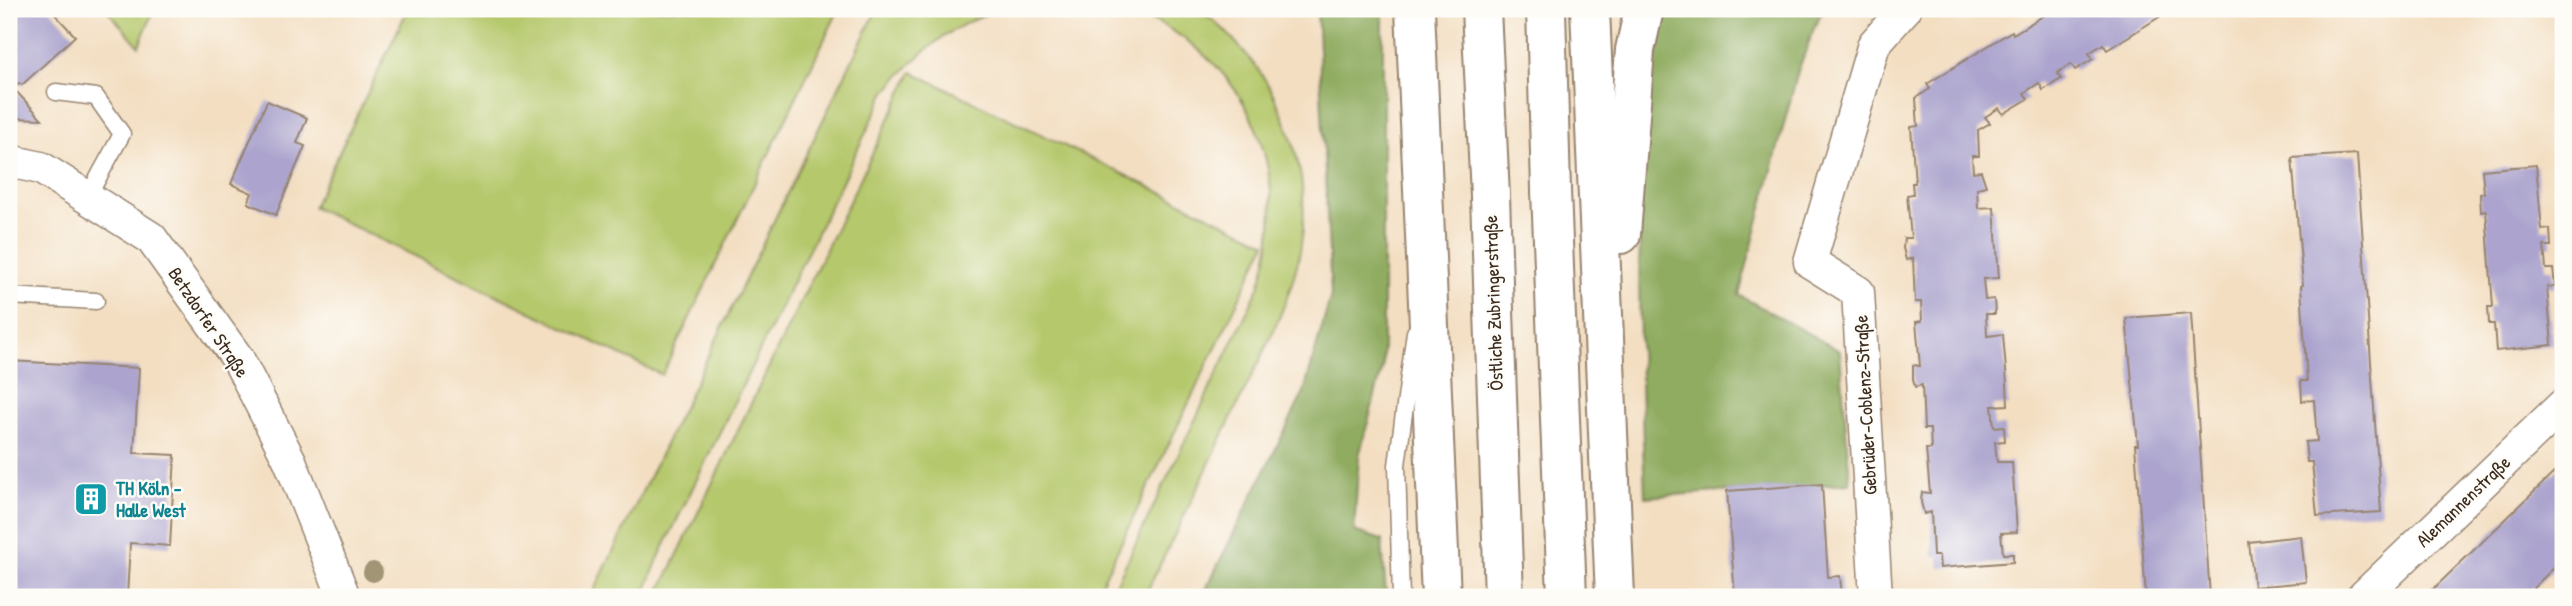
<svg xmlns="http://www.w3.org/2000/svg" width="2572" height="606" viewBox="0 0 2572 606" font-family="'Patrick Hand',sans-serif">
  <rect width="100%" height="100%" fill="#fdfcf7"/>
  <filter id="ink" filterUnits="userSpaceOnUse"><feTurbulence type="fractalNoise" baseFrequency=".0143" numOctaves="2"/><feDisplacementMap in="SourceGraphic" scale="14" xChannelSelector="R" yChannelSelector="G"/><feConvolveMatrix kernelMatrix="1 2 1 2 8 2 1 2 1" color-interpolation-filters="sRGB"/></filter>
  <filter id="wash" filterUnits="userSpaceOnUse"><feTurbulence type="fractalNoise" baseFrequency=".00686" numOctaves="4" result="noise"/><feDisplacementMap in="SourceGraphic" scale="28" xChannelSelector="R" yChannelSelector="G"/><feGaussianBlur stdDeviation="1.57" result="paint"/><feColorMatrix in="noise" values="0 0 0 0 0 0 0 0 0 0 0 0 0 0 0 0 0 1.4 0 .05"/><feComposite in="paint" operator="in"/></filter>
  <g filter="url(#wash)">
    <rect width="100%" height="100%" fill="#f3dec1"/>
    <!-- green -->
    <g fill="#b5c86c" stroke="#787945" stroke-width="2">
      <path d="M106,9H154L139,46Z"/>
      <path d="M408,9H839L662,375L313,207Z"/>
      <path d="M877,9H1000C951,25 917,53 885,93L658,559L643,597H591Z"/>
      <path d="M1124,9C1145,9 1172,4 1193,9C1217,14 1261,70 1272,92C1337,223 1291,297 1232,416C1203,477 1174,537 1144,597H1110L1259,287C1298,169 1245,48 1124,9Z"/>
      <path d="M912,72L1266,243L1095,597H657Z"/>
    </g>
    <!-- forest -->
    <g fill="#90ac60" stroke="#666b3f" stroke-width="2">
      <path d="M1317,9H1383V366L1359,456L1354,531L1382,540L1386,597H1202L1304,392L1331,295Z"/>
      <path d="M1669,9H1826L1818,18L1798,71L1739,295L1840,351L1850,483L1645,497C1641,382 1635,269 1644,155C1648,105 1651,57 1669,9Z"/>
    </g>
    <g id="blocks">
      <!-- building -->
      <g fill="#aca4ce">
        <path d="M9,9H50L75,36L22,85L19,83L13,88L42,119L9,118Z"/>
        <path d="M2055,9H2172L2107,50L2103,44L2089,53L2093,59L2075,70L2071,64L2057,73L2061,79L2043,90L2039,83L2024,93L2028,99L2003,114L1999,108L1985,117L1990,123L1978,130L1979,156H1972L1973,172L1981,171L1986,186L1977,188L1978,208L1994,207L1999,278L1983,279L1985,300L1994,299L1995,314H1986L1987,336L2003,334L2007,383L2008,405L1992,406L1994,427L2004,426L2005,441L1995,442L1997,462H2012L2017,532L2001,533L2003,554H2013V562L1940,568L1939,556H1933L1931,512L1924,514L1921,502L1922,492L1930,493L1926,449H1931L1930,429H1924L1922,385L1915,387L1913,379V365L1920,366L1916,322L1922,321L1921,302H1915L1913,258L1906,260L1903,248L1904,238H1911L1907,195L1913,194L1912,183H1915L1911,127L1918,126L1916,98L1930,89L1927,84L2012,31L2013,34Z"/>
        <path d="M267,101L307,118L297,143L305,146L276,215L248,203L252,193L231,184Z"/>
        <path d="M2357,154L2381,512L2317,516L2312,462H2307L2305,442L2317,441L2314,400L2302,401L2301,381H2307L2301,286L2303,285L2292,158Z"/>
        <path d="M2536,165L2542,230L2550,229L2551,246H2544L2546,269H2553L2555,286L2547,287L2552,345L2496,351L2494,324H2489L2488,307H2493L2486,211L2481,212L2480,194L2484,193L2482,170Z"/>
        <path d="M2191,313L2210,597H2146L2135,445H2138L2126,318Z"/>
        <path d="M9,361L139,368L134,453L175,455L170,546L130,543L127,597H9Z"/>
        <path d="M2563,464V559L2524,597H2425Z"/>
        <path d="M1822,484L1828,577L1840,576L1842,597H1735L1727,491Z"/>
        <path d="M2301,536L2306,582L2254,587L2249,542Z"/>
      </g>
    </g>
  </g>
  <g filter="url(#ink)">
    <use href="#blocks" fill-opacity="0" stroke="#978470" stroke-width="2"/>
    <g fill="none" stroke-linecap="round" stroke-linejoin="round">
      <!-- service casing -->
      <g stroke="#978470" stroke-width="19">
        <g id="service">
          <path d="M56,92L96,97L122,134L87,198"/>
          <path d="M9,296L96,301"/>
          <path d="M1401,597L1397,465L1415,332"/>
        </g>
      </g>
      <!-- minor casing -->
      <g stroke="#978470" stroke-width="35">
        <g id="minor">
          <path d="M9,161L41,168L151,238L238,359L290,461L344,597"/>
          <path d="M1876,597L1858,292L1810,262L1874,44L1905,9"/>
          <path d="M2363,597L2563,405"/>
        </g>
      </g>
      <!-- trunk casing -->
      <g stroke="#978470" stroke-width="42">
        <g id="trunk">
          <path d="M1415,9L1441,597"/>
          <path d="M1590,9L1615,597"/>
          <path d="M1551,190L1567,597"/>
          <path d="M1490,196L1504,597"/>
          <path d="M1621,234L1635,50L1644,9"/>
        </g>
      </g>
      <!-- motorway casing -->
      <g stroke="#978470" stroke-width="42">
        <g id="motorway">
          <path d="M1481,9L1490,196"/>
          <path d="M1546,9L1551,190"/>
        </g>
      </g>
      <!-- service -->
      <use href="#service" stroke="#fff" stroke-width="16"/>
      <!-- minor -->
      <use href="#minor" stroke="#fff" stroke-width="32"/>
      <!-- trunk -->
      <use href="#trunk" stroke="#fff" stroke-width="38"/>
      <!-- motorway -->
      <use href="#motorway" stroke="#fff" stroke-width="38"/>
    </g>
    <!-- trees -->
    <circle fill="#a29574" cx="373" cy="572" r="10"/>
  </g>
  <!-- icons -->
  <defs>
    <g id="building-square" transform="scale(1.75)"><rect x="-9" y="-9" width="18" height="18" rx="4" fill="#0f9aa8" stroke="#fdfcf7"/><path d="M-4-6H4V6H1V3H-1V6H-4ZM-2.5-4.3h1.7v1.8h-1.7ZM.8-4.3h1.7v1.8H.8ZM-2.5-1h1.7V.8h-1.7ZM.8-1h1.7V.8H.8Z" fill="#fff"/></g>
  </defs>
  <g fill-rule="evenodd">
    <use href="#building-square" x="91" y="499"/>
  </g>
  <g text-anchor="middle" stroke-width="5" stroke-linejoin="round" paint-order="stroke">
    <!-- street labels -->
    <g font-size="19" fill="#3b2a1e" stroke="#fdfcf7">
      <text transform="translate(1493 303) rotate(-92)" y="7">Östliche Zubringerstraße</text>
      <text transform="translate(209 322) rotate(56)" y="7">Betzdorfer Straße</text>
      <text transform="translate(1865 405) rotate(-93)" y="7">Gebrüder-Coblenz-Straße</text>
      <text transform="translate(2463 501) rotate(-44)" y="7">Alemannenstraße</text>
    </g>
    <!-- culture labels -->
    <g font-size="19" font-weight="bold" fill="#0d838f" stroke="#fdfcf7" text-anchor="start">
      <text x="116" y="495">TH Köln -<tspan x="116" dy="22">Halle West</tspan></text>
    </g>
  </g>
  <!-- margin -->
  <rect width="2572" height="606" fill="none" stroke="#fdfcf7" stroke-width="35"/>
</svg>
